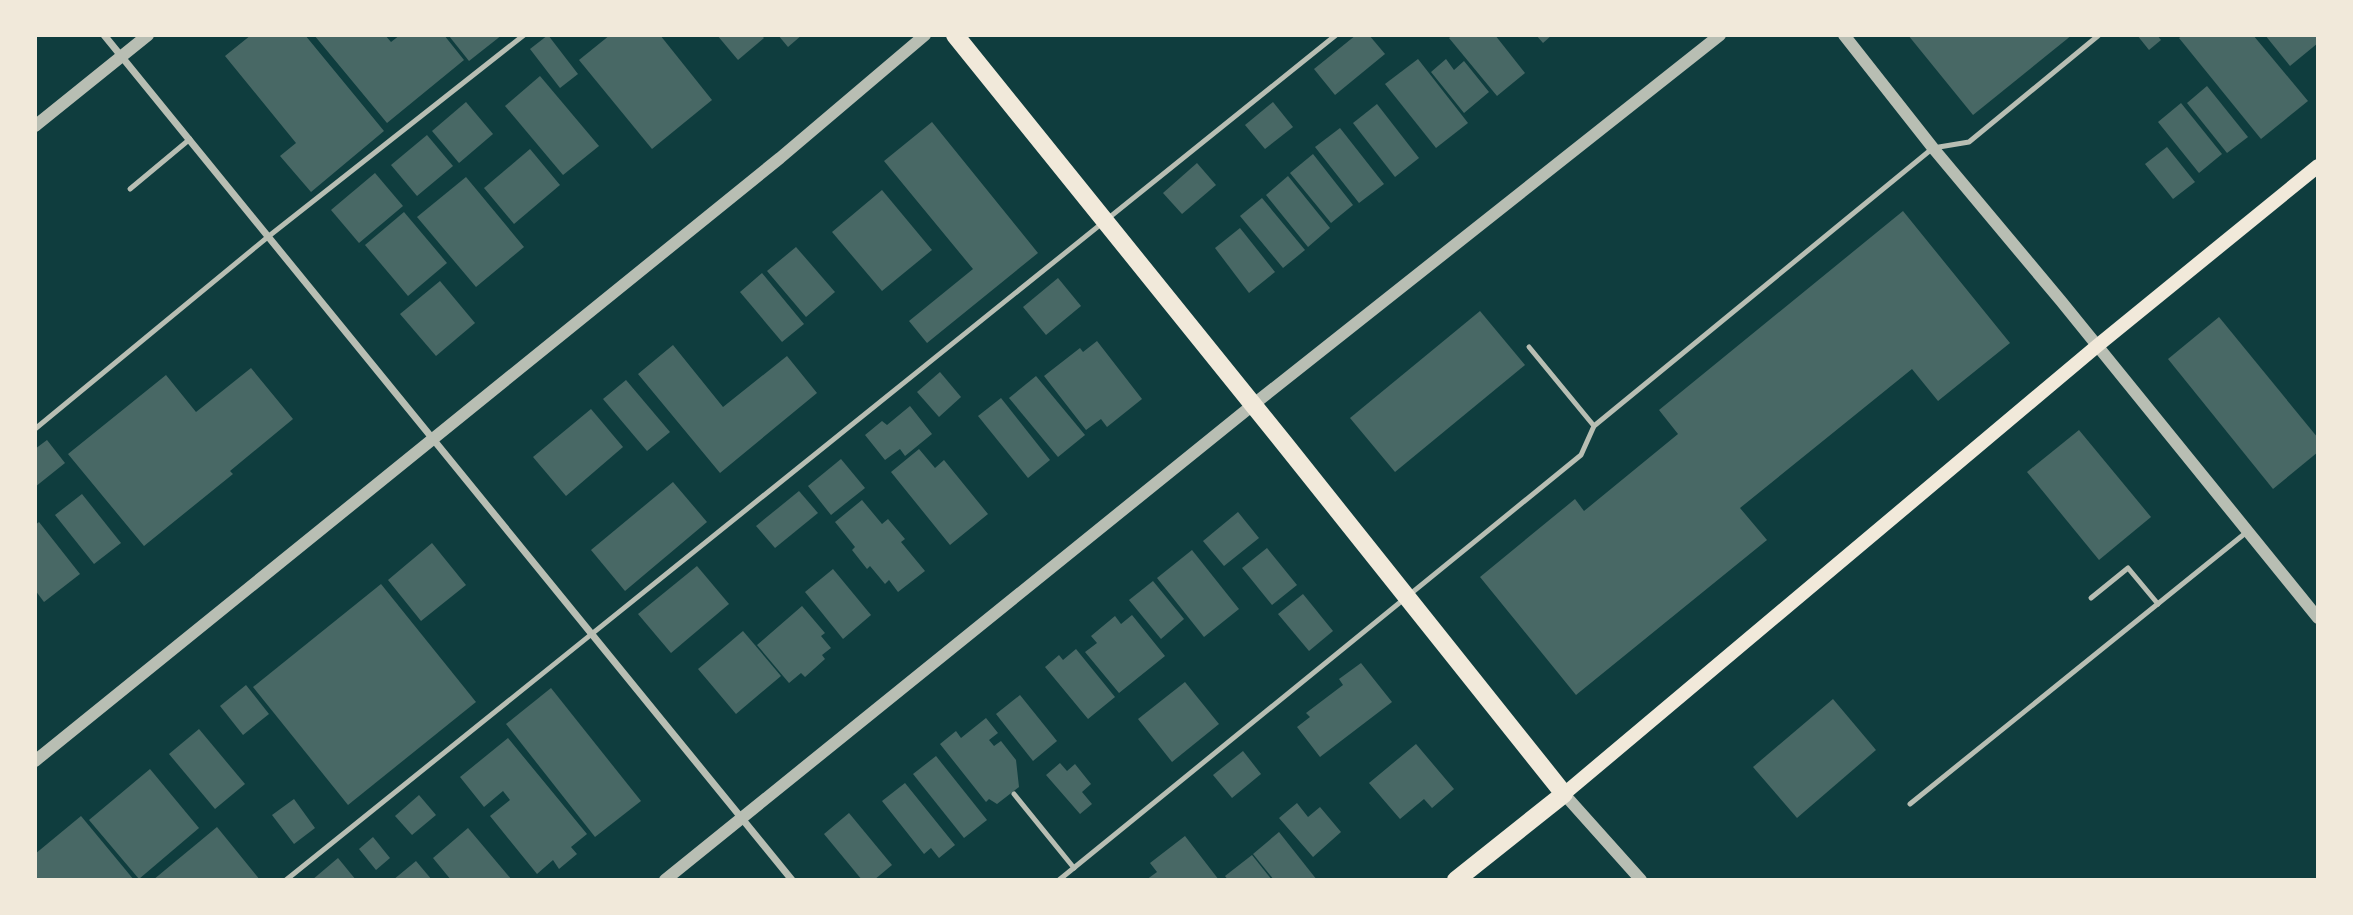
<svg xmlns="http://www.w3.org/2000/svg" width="2353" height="915" viewBox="0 0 2353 915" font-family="'Fira Sans Condensed',sans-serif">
  <rect width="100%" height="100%" fill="#0f3d3e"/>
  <!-- building -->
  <g fill="#486865">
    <path d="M251,35H305L384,131L311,192L280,156L296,143L225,56Z"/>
    <path d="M314,35H385L391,42L400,35H444L464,60L387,123Z"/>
    <path d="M451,35H502L469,61L449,36Z"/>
    <path d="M548,35L578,74L560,88L530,49Z"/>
    <path d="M610,35H660L712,100L652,149L579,60Z"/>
    <path d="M717,35H761L764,38L738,60Z"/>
    <path d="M778,35H802L788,47Z"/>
    <path d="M1356,35H1369L1385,54L1335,95L1314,69Z"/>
    <path d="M1453,35H1495L1525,73L1497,96L1449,38Z"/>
    <path d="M1536,35H1552L1543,43Z"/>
    <path d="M1908,35H2072L1973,115Z"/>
    <path d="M2137,35H2157L2161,40L2149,50Z"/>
    <path d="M2183,35H2253L2308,101L2261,139L2179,38Z"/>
    <path d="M2265,35H2318V43L2290,66Z"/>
    <path d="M1418,59L1468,123L1436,148L1385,84Z"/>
    <path d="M1446,59L1454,70L1464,61L1489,92L1464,113L1431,72Z"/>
    <path d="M540,76L599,146L563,175L505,106Z"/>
    <path d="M2207,86L2248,137L2227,153L2187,103Z"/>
    <path d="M466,102L493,134L459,163L432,131Z"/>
    <path d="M1273,102L1293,127L1265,149L1245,125Z"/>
    <path d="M2181,103L2222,154L2199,173L2158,122Z"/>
    <path d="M1377,104L1419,158L1395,177L1353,123Z"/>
    <path d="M932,122L1038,253L927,343L909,321L973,269L884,161Z"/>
    <path d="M1340,128L1384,184L1359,203L1315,147Z"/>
    <path d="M427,135L453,166L417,196L391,165Z"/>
    <path d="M2167,147L2195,182L2173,199L2145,164Z"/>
    <path d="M530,149L560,185L514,224L484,188Z"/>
    <path d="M1313,154L1353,205L1331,223L1290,173Z"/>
    <path d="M1197,163L1216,185L1182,214L1163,193Z"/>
    <path d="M375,173L403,206L359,243L331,210Z"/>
    <path d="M1288,176L1330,228L1308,247L1266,195Z"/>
    <path d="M466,177L524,247L476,287L417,217Z"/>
    <path d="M882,190L932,250L882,291L832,232Z"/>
    <path d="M1262,198L1305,250L1283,268L1240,216Z"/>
    <path d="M1903,211L2010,343L1938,401L1912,369L1740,508L1767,540L1576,695L1480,577L1575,499L1584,511L1678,434L1659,410Z"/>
    <path d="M404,212L447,263L408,296L365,245Z"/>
    <path d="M1240,228L1275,272L1249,293L1215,248Z"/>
    <path d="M796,247L835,292L806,317L767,271Z"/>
    <path d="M762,273L804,324L782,342L740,292Z"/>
    <path d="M1058,278L1081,306L1046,335L1023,307Z"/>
    <path d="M440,281L475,323L436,356L400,314Z"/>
    <path d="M1480,311L1525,365L1395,472L1350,418Z"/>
    <path d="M2219,317L2318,438V452L2273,489L2168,359Z"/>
    <path d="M1097,341L1142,399L1107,427L1101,419L1086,430L1044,376L1080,348L1083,352Z"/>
    <path d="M673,345L723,407L787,356L817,393L720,473L638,374Z"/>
    <path d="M251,368L293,419L230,471L233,474L144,546L68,454L166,375L196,412Z"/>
    <path d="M940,372L961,397L939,417L917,392Z"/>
    <path d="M1036,376L1085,435L1058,457L1009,398Z"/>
    <path d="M626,380L670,432L647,451L603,399Z"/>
    <path d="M1001,398L1050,460L1028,478L978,416Z"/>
    <path d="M910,406L932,434L905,456L900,449L885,460L865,435L882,421L887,425Z"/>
    <path d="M591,409L623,447L566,496L533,457Z"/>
    <path d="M2079,430L2151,517L2099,560L2027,472Z"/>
    <path d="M47,440L65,463L35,487V449Z"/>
    <path d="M919,449L935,468L944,460L988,514L950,545L891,472Z"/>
    <path d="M841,459L865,488L831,515L808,486Z"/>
    <path d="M673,482L707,522L625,591L591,550Z"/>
    <path d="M799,491L818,513L775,548L756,526Z"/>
    <path d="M82,494L121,543L94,564L55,515Z"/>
    <path d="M862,500L882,524L888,519L905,539L901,542L925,571L898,592L889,580L885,584L870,566L867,569L852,550L855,547L835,522Z"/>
    <path d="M1238,512L1259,538L1224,566L1203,541Z"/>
    <path d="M39,522L80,574L44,602L35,590V525Z"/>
    <path d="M432,543L466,585L421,621L388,580Z"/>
    <path d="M1267,548L1297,585L1272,605L1242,568Z"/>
    <path d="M1192,550L1239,609L1204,637L1157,578Z"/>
    <path d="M697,566L729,604L671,653L638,614Z"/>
    <path d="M833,569L871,615L843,639L805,592Z"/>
    <path d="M1153,581L1184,619L1161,639L1129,600Z"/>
    <path d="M381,584L476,702L348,805L253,687Z"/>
    <path d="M1303,594L1333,631L1309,651L1278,614Z"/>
    <path d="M802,606L825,633L821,636L831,648L822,655L825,659L805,677L801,673L789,683L757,645Z"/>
    <path d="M1132,615L1165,656L1119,693L1085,652L1097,643L1091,636L1115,616L1121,624Z"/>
    <path d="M743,631L781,676L736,714L698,669Z"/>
    <path d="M1076,649L1115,697L1088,719L1045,667L1059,655L1063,660Z"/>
    <path d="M1361,663L1392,702L1320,757L1297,727L1310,717L1306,713L1343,685L1339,679Z"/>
    <path d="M1185,682L1219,724L1172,762L1138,719Z"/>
    <path d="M246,685L269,714L243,735L220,706Z"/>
    <path d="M551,688L641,801L595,837L506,724Z"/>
    <path d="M1020,695L1057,741L1033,761L996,714Z"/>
    <path d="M1833,699L1876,750L1797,818L1753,767Z"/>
    <path d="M986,718L998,733L989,740L994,746L1001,741L1016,760L1019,787L997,804L989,799L986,802L940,744L956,731L961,738Z"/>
    <path d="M199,729L245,784L215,809L169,754Z"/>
    <path d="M508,738L587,834L571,847L577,854L559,869L553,860L537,874L490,816L510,800L503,791L484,807L460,777Z"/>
    <path d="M1416,744L1454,789L1432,808L1424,799L1400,819L1369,783Z"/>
    <path d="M1243,751L1261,774L1232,798L1213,775Z"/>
    <path d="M936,756L987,820L964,838L913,774Z"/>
    <path d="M1060,763L1067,771L1075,764L1091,784L1082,792L1092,804L1080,814L1046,775Z"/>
    <path d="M150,769L199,828L139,879L89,820Z"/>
    <path d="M905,783L955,845L939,858L931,848L924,854L882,801Z"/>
    <path d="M419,795L436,815L412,835L395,816Z"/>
    <path d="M294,799L315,828L294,844L272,815Z"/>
    <path d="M1297,803L1308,817L1320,807L1341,832L1313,857L1279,818Z"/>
    <path d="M849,813L892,865L874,880H862L824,834Z"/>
    <path d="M81,816L134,880H35V854Z"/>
    <path d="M217,827L260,880H153Z"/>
    <path d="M468,828L512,880H451L433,858Z"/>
    <path d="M1279,832L1317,880H1274L1253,854Z"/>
    <path d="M1185,836L1219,880H1146L1157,872L1150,863Z"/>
    <path d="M373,837L390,858L376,870L359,849Z"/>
    <path d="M1252,855L1272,880H1228L1225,876Z"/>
    <path d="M338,858L356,880H312Z"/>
    <path d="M416,861L432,880H393Z"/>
  </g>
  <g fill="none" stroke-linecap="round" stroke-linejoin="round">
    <!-- service -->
    <g stroke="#b8beb3" stroke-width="5">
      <path d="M130,189L190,139"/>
      <path d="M1529,347L1594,426"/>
      <path d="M35,429L269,236L524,35"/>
      <path d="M2091,598L2128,568L2158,604"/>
      <path d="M1014,794L1074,868"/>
      <path d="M1910,804L2248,531"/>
      <path d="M286,880L1336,35"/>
      <path d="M1059,880L1581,455L1594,426L1933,148L1969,142L2099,35"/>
    </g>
    <!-- minor -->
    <path stroke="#b8beb3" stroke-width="7" d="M104,35L792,880"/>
    <!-- tertiary -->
    <g stroke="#b8beb3" stroke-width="12">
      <path d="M1844,35L1933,148L2061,301L2318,618"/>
      <path d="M35,126L148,35"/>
      <path d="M35,761L780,158L925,35"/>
      <path d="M1564,794L1641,880"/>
      <path d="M665,880L1254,404L1720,35"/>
    </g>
    <!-- secondary -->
    <path stroke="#f1e9da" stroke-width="14" d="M1564,794L2097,346L2318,166"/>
    <!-- primary -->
    <path stroke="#f1e9da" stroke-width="18" d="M955,35L1284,443L1564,794L1456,880"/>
  </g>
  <!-- border -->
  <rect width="2353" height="915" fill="none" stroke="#f1e9da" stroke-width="74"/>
</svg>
